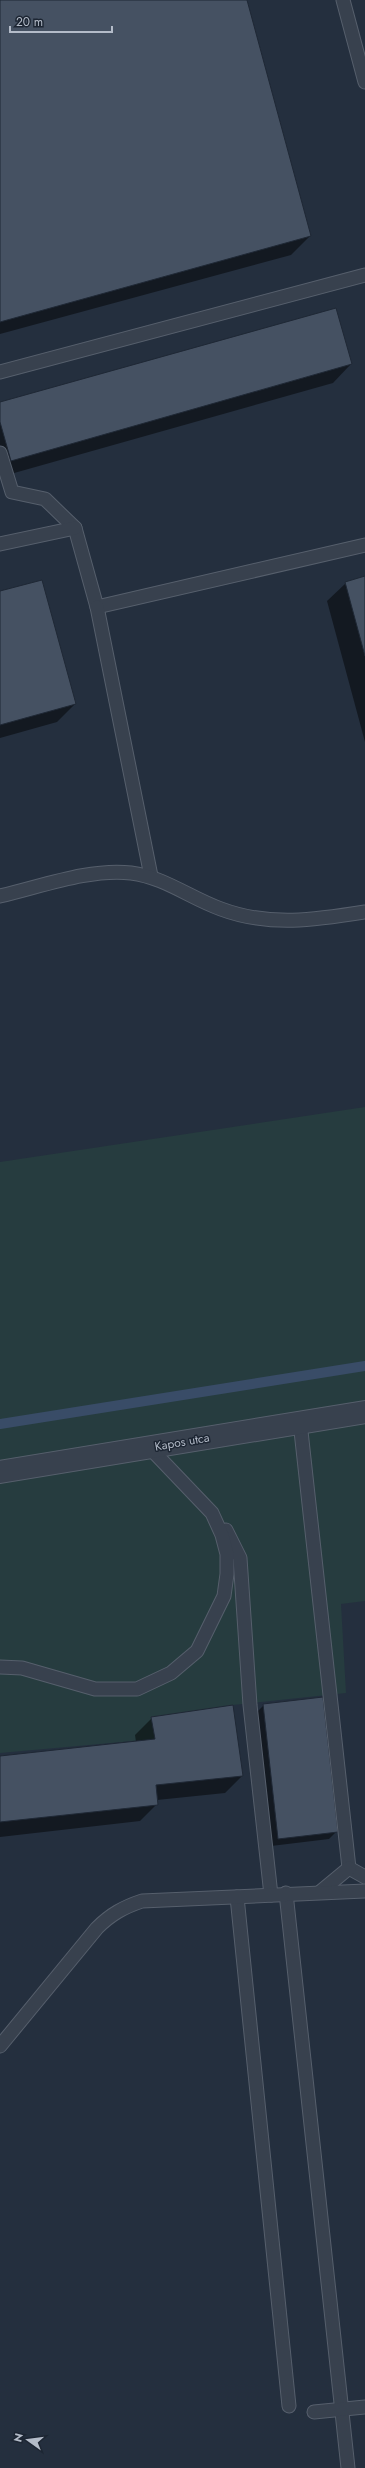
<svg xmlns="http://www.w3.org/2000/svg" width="365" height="2468" viewBox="0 0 365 2468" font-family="Jost,sans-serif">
  <rect width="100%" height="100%" fill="#242f3e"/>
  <!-- green -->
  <path fill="#263c3f" d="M365,1107V1601L341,1604L346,1693L233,1705L152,1717L155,1739L0,1753V1162Z"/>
  <!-- shadow -->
  <g fill="#0007">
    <path d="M0,0H246L310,236L291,255L0,334Z"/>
    <path d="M351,364L333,383L0,477V404Z"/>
    <path d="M365,578V742L327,601L346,583Z"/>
    <path d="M0,592L75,704L57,722L0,738Z"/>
    <path d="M264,1705L337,1831L329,1839L271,1846L256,1713Z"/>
    <path d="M152,1718L242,1776L225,1793L157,1800V1804L140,1821L0,1837V1757L136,1742L135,1735Z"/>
  </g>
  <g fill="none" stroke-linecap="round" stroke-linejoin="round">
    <!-- stream -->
    <path stroke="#394c67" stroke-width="10" d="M0,1424L365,1366"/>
  </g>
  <!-- building -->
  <g fill="#455162" stroke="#1f2835">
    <path d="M0,0H247L311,236L0,322Z"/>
    <path d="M336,308L352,364L11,461L0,422V402Z"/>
    <path d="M365,576V656L345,582Z"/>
    <path d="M42,580L76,704L0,725V591Z"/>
    <path d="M323,1697L338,1832L278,1839L263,1704Z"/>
    <path d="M233,1705L243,1776L156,1785L158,1805L0,1822V1756L155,1739L151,1717Z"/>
  </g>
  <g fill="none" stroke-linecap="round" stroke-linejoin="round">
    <!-- lane casing -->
    <g stroke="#565f6c" stroke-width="15">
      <g id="lane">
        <path d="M343,0L365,82"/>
        <path d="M0,372L365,275"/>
        <path d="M0,453L12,492L45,499L75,528L97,607L365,545"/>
        <path d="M0,544L75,528"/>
        <path d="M97,607L151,876"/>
        <path d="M0,896C40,887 90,868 131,873C164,877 190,898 221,909C269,927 316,920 365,912"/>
        <path d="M300,1422L349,1868L365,1877"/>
        <path d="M226,1530L240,1558L250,1705L271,1895"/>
        <path d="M0,1667L22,1668L95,1689H137L171,1673L197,1651L224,1596L227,1574V1554L222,1535L212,1513L149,1447"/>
        <path d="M320,1892L349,1868"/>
        <path d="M286,1893L348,2468"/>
        <path d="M237,1897L289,2406"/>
        <path d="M0,2046L97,1928C111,1914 124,1907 142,1901L365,1891"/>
        <path d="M314,2412L365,2407"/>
      </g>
    </g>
    <!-- street casing -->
    <g stroke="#565f6c" stroke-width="24">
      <path id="street" d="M0,1472L365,1412"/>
    </g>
    <!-- lane -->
    <use href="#lane" stroke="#38414e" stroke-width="13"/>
    <!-- street -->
    <use href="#street" stroke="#38414e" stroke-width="22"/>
  </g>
  <g text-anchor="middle" stroke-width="3" stroke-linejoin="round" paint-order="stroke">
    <!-- street labels -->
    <g font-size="12" fill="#b4bcc9" stroke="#1d2633">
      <text transform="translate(182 1442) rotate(-10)" y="4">Kapos utca</text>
    </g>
  </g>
  <!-- north arrow -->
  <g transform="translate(28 2440) rotate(284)" stroke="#1d2633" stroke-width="3" paint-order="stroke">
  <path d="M0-3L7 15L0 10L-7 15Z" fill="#b4bcc9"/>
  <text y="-6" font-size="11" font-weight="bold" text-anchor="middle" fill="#b4bcc9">N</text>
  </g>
  <!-- scale -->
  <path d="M10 26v6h102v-6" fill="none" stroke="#b4bcc9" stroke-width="2"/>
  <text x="16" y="26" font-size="12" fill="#b4bcc9" stroke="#1d2633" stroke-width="3" paint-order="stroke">20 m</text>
</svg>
